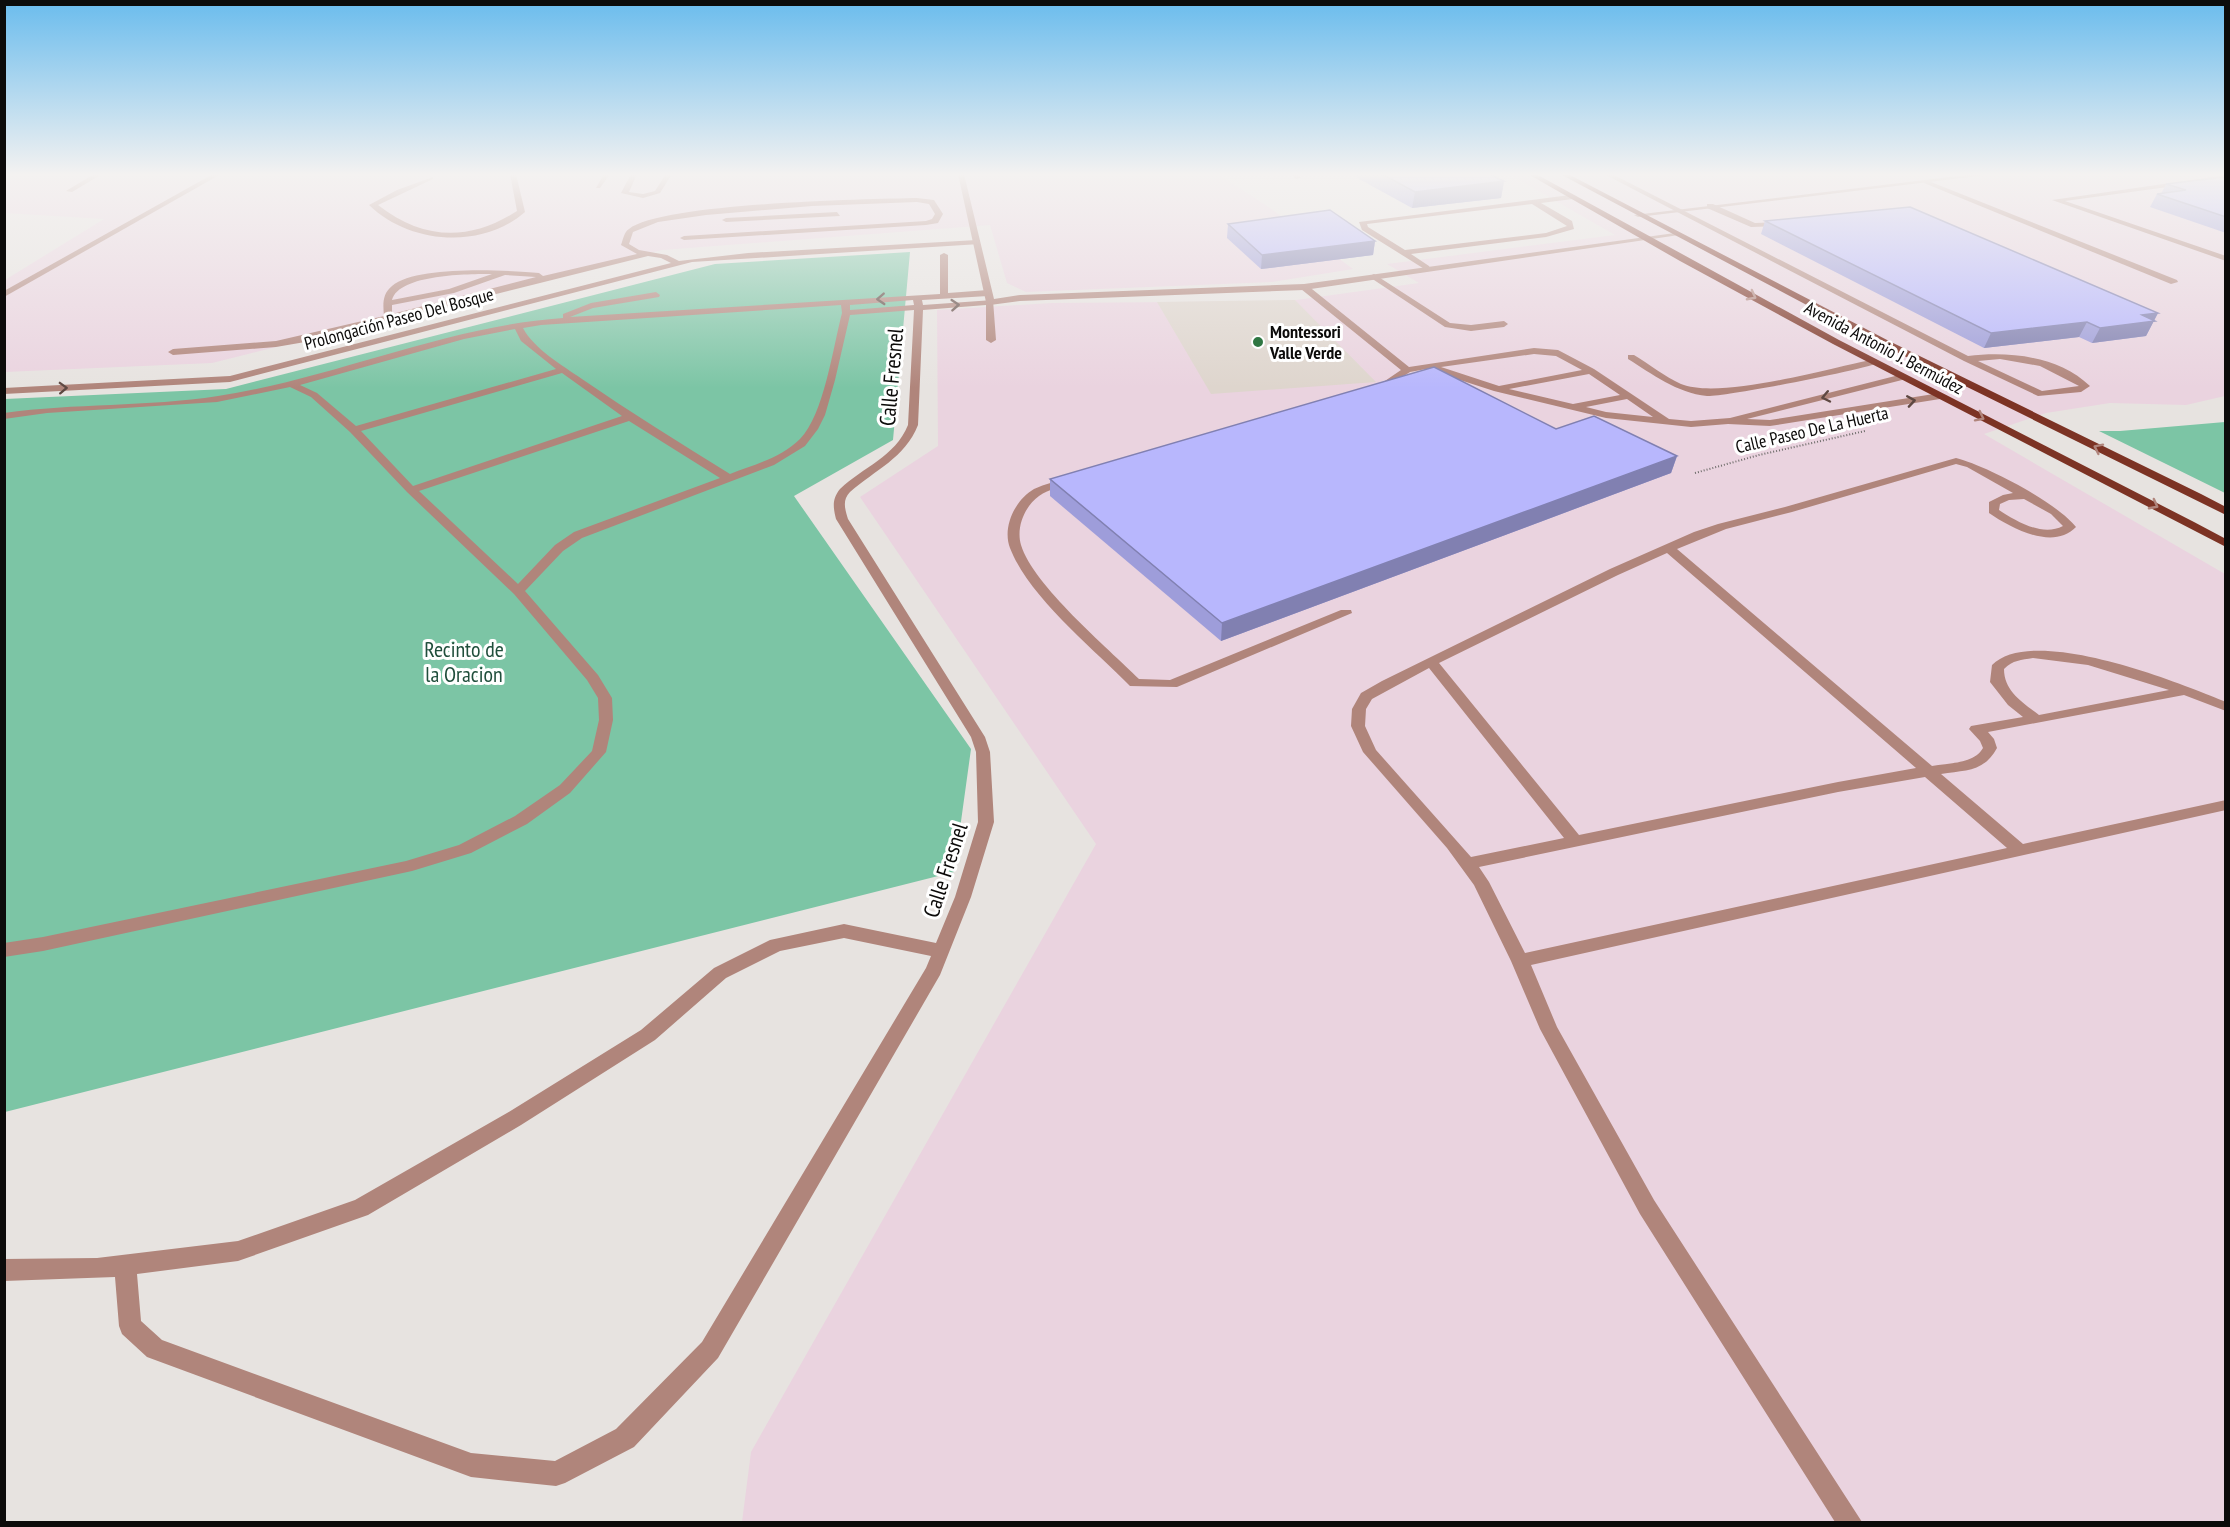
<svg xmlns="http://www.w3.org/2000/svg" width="2230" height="1527" viewBox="0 0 2230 1527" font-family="'PT Sans Narrow',sans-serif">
  <rect width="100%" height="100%" fill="#e7e3e0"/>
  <!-- industrial -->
  <g fill="#ead3df">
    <path d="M4,174H1218L1270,208L1353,269L1272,282L1026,292L1007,283L990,225L662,250L212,363L5,372V280L104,219L5,213Z"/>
    <path d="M1509,174H2225V396L2186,405L2110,403L2046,413L1984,434L2225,574V1522H742L751,1452L1096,844L860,497L938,446L937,310L1052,303L1289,301L1419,283L1387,264L1615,235Z"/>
  </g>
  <!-- built -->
  <path fill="#ded5cd" d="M1295,300L1376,382L1211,394L1157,302Z"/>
  <!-- green -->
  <g fill="#7cc5a5">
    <path d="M910,252L893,440L794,496L971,749L954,872L5,1112V399L226,389L715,264Z"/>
    <path d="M2225,422V493L2099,431H2120Z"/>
  </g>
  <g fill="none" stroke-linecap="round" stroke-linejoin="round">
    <!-- path -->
    <path stroke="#6f6d6b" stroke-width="2" stroke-dasharray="1 2" stroke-linecap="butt" d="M1695,473L1759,455L1865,431"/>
    <!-- service -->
    <g fill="#b0857b" fill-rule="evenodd">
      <path d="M94,174H102L72,192L66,191Z"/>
      <path d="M213,174H221L4,297V291Z"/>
      <path d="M510,174H516L525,212C482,250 409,244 369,205L397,190L433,177V179L378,205C423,240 469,242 517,211Z"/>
      <path d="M604,174H610L600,188H596Z"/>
      <path d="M631,174H637L629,192L643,194L655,191L666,174H672L660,193L643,198L621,193Z"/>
      <path d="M1291,174H1298L1301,178L1296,179Z"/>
      <path d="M1604,174H1612L1968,356C2009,351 2059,356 2090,386L2081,392L2038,396L1964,361ZM2000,359L2040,366L2079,386L2042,391L1978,361Z"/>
      <path d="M2226,175V179L2065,201L2226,256V261L2052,200Z"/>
      <path d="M1926,180L2177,280L2178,282L2171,284L1924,183Z"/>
      <path d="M1570,195L1573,199L1541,203L1572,221L1574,229L1546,237L1411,254L1429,266L1430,268L1426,270L1362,230L1359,222ZM1532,204L1567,226L1546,233L1405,250L1368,227L1367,224Z"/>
      <path d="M917,198L934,200L943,214L938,223L926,225L684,240L680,238L684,236L926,221L932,219L935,214L929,204L917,202L812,206L706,215L658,222L633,232L629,244L639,250L667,255L679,261L748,253L977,240H980V244L692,262L230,382L4,394V388L230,376L671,263L661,258L648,256L305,342L276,347L173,355L168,352L173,349L276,341L384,316C383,305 382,294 392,286C416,265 507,270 539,273L543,276L637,254L621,245C623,240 624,232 629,229C661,203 867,199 917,198ZM492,274L449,289L392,300C399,274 469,274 492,274ZM505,275L536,277L392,314V305L454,293Z"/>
      <path d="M1707,204H1713L1755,223L1782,222L1786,224L1782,226L1751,227L1707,208Z"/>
      <path d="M837,212L840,216L726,222L722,220L726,218Z"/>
      <path d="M944,253L948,255V293L988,290L992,293L988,296L922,300L923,305L993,300L996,340L991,343L986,340V305L923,310L918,425C905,458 875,470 850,492C842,500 845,509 848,519L985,737L990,752L994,822L971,897L940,975L718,1358L634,1447L565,1483L556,1486L471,1477L147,1357L122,1334L119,1326L115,1277L4,1281V1259L97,1258L238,1241L355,1200L507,1113L641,1030L714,968L770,940L844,924L936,943L955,897L978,822L976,752L971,737L836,519C833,507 832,499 840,489C863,467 895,457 908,425L914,310L850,315L835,380L825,415L818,429L805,446L774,465L582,538L563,551L525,591L598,675L612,698L613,720L606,752L570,793L527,824L471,853L412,871L43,951L4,957V943L43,937L406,861L459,845L515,816L560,785L592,751L599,720L598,698L587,680L514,594L407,492L350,432L311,397L290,387L217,402L47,413L4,419V413C75,403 147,407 218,396C335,378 446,326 563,318V314L591,303L656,292L660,295L659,297L593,308L570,317L940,294V255ZM913,300L914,305L850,310V305ZM841,305L842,313C833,347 824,415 800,439C781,458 753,465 730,474C680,443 630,412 582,379C562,365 534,349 523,328L541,325ZM515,329L521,341L556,369L356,426L317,393L300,385L464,339ZM562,373L622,416L413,486L361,431ZM629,421L720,478L574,532L555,545L518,584L419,491ZM844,938L931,956L926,968L702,1342L616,1429L555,1461L471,1453L162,1340L141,1321L137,1274L238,1261L368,1215L521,1125L655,1040L726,978L780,951Z"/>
      <path d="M1374,274L1450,323L1471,325L1504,321L1508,324L1504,327L1471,331L1445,327L1371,278L1370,276Z"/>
      <path d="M1301,285H1307L1409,367L1534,348L1558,350L1594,369L1669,419L1691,421L1730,418L1903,374L1908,377L1906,379L1747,419L1770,420L1940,393L1945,396L1940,399L1770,426L1728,424L1691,427L1606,418L1494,391L1426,369L1410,372L1382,390L1377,387L1379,385L1401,370L1301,289ZM1534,354L1556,356L1582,370L1499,386L1441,367ZM1589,374L1620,395L1573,404L1509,389ZM1627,399L1653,417L1606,412L1586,407Z"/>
      <path d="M1628,355H1634C1649,364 1665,377 1681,384C1720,400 1830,368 1875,359L1880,362C1869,369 1724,397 1707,396C1677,393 1652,374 1628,359Z"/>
      <path d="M1956,458C1987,466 2056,502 2076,527C2053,551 2011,528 1989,513V502L2003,495L2013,493L1967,467L1956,464L1792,512L1726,529L1677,549L1932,766C1948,763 1974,764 1983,748L1980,741L1969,729L1971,726L2023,717L2008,705L1990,682L1992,665C2033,624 2178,682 2226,702V711L2184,695L1988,732L1994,739L1997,748C1984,772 1966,770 1941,774L2023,844L2226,800V810L1531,965L1557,1027L1654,1200L1862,1522H1835L1640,1214L1540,1029L1511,961L1474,885L1447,848L1363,752L1351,726L1352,709L1361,693L1382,681L1610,569L1694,532L1718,524L1785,507ZM2024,499L2051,514L2063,526C2042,537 2016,521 1999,510L2000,504L2009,500ZM1667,553L1916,768L1838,782L1579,835L1439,663L1618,575ZM2033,658L2088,665L2169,690L2039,715C2022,702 2004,691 2004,669C2013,660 2021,660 2033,658ZM1429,668L1564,838L1471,857L1376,750L1365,726L1366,709L1372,699ZM1925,777L2007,848L1525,953L1489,882L1479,867L1838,792Z"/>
      <path d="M1069,478L1073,479V483C1062,487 1049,489 1039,496C1024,507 1016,528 1021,545C1033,585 1108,648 1139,679L1170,680L1341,610H1351L1352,613L1177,687L1130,686C1094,649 1029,597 1010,548C1002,527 1015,500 1034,489C1045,484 1057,481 1069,478Z"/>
    </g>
    <!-- minor -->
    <g fill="#b0857b" fill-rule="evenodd">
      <path d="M958,174H964L994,299L1020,295L1304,284L1675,233L1679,235L1304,290L1020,301L990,305L986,302Z"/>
      <path d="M1974,174H1995L1638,217L1634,215Z"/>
    </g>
    <!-- primary -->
    <g fill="#7c3324" fill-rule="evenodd">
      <path d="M1528,174H1536L1839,340L2194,522L2226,539V547L1833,344L1680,261Z"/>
      <path d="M1560,174H1568L1889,341L2201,494L2226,507V515L1882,345Z"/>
    </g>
  </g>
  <!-- wall -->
  <g fill="#9e9dda">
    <path d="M1350,174H1489L1504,181L1501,198L1412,208Z"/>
    <path d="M2226,177V233L2150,207L2157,194H2161L2166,184Z"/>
    <path d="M1765,221L2158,313L2146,336L2092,343L2079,337L1984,348L1761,234Z"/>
    <path d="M1228,224L1375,241L1373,255L1261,269L1227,238Z"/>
    <path d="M1556,429L1677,456L1671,473L1221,641L1050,496V479Z"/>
  </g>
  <!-- shaded-wall -->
  <g fill="#8180b1">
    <path d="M1504,181L1501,198L1412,208L1415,192Z"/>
    <path d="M1375,241L1373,255L1261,269L1262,255Z"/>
    <path d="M2158,313L2146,336L2092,343L2100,328L2142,315Z"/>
    <path d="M2087,322L2079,337L1984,348L1991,333Z"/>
    <path d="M1677,456L1671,473L1221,641L1222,623Z"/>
  </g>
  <!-- building -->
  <g fill="#b8b7fd" stroke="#8180b1" stroke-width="1.5">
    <path d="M1382,174H1489L1504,181L1415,192Z"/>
    <path d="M2226,177V217L2157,194L2186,190L2166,184Z"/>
    <path d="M1910,207L2158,313L2142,315L2155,321L2100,328L2087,322L1991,333L1765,221Z"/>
    <path d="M1330,210L1375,241L1262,255L1228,224Z"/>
    <path d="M1434,367L1556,429L1594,416L1677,456L1222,623L1050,479Z"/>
  </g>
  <!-- one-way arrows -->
  <defs><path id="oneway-chevron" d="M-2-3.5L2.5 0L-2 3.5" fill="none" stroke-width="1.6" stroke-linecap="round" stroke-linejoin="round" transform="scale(1.5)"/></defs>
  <g stroke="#b0857c">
    <use href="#oneway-chevron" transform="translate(1752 296) rotate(28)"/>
    <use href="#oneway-chevron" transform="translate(1980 417) rotate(27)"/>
    <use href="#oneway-chevron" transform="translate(2098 448) rotate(-154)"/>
    <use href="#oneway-chevron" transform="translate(2154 505) rotate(28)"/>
  </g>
  <g stroke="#5e4842">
    <use href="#oneway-chevron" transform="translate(881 299) rotate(177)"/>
    <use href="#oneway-chevron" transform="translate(955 305) rotate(-4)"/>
    <use href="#oneway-chevron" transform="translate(63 388) rotate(-2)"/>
    <use href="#oneway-chevron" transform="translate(1826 397) rotate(168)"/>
    <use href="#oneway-chevron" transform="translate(1911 401) rotate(-9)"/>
  </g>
  <!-- sky -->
  <linearGradient id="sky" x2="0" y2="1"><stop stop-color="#6abced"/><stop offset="0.45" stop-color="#f4f2f1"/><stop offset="1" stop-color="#f4f2f1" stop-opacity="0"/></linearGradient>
  <rect width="2230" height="388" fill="url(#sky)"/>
  <!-- markers -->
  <circle fill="#2f7642" stroke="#fff" stroke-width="2" cx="1258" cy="342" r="6"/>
  <g text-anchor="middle" stroke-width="6" stroke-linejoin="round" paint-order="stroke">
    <!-- far-street labels -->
    <g font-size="18" fill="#0c0b0a" stroke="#fff">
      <text transform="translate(399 319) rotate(-15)" y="6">Prolongación Paseo Del Bosque</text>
      <text transform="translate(1884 348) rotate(28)" y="6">Avenida Antonio J. Bermúdez</text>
      <text transform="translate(1812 430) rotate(-13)" y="6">Calle Paseo De La Huerta</text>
    </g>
    <!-- far-poi labels -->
    <g font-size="18" font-weight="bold" fill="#0c0b0a" stroke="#fff" text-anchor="start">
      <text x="1270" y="338">Montessori<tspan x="1270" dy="21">Valle Verde</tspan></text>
    </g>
    <!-- street labels -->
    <g font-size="22" fill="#0c0b0a" stroke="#fff">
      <text transform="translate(891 377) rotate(-85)" y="8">Calle Fresnel</text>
      <text transform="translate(945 870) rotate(-72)" y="8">Calle Fresnel</text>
    </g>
    <!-- park labels -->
    <g font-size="22" fill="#204f3c" stroke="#fff">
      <text x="464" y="657">Recinto de<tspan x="464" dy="25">la Oracion</tspan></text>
    </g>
  </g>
  <!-- border -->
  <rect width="2230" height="1527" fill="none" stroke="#0c0b0a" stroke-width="12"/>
</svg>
